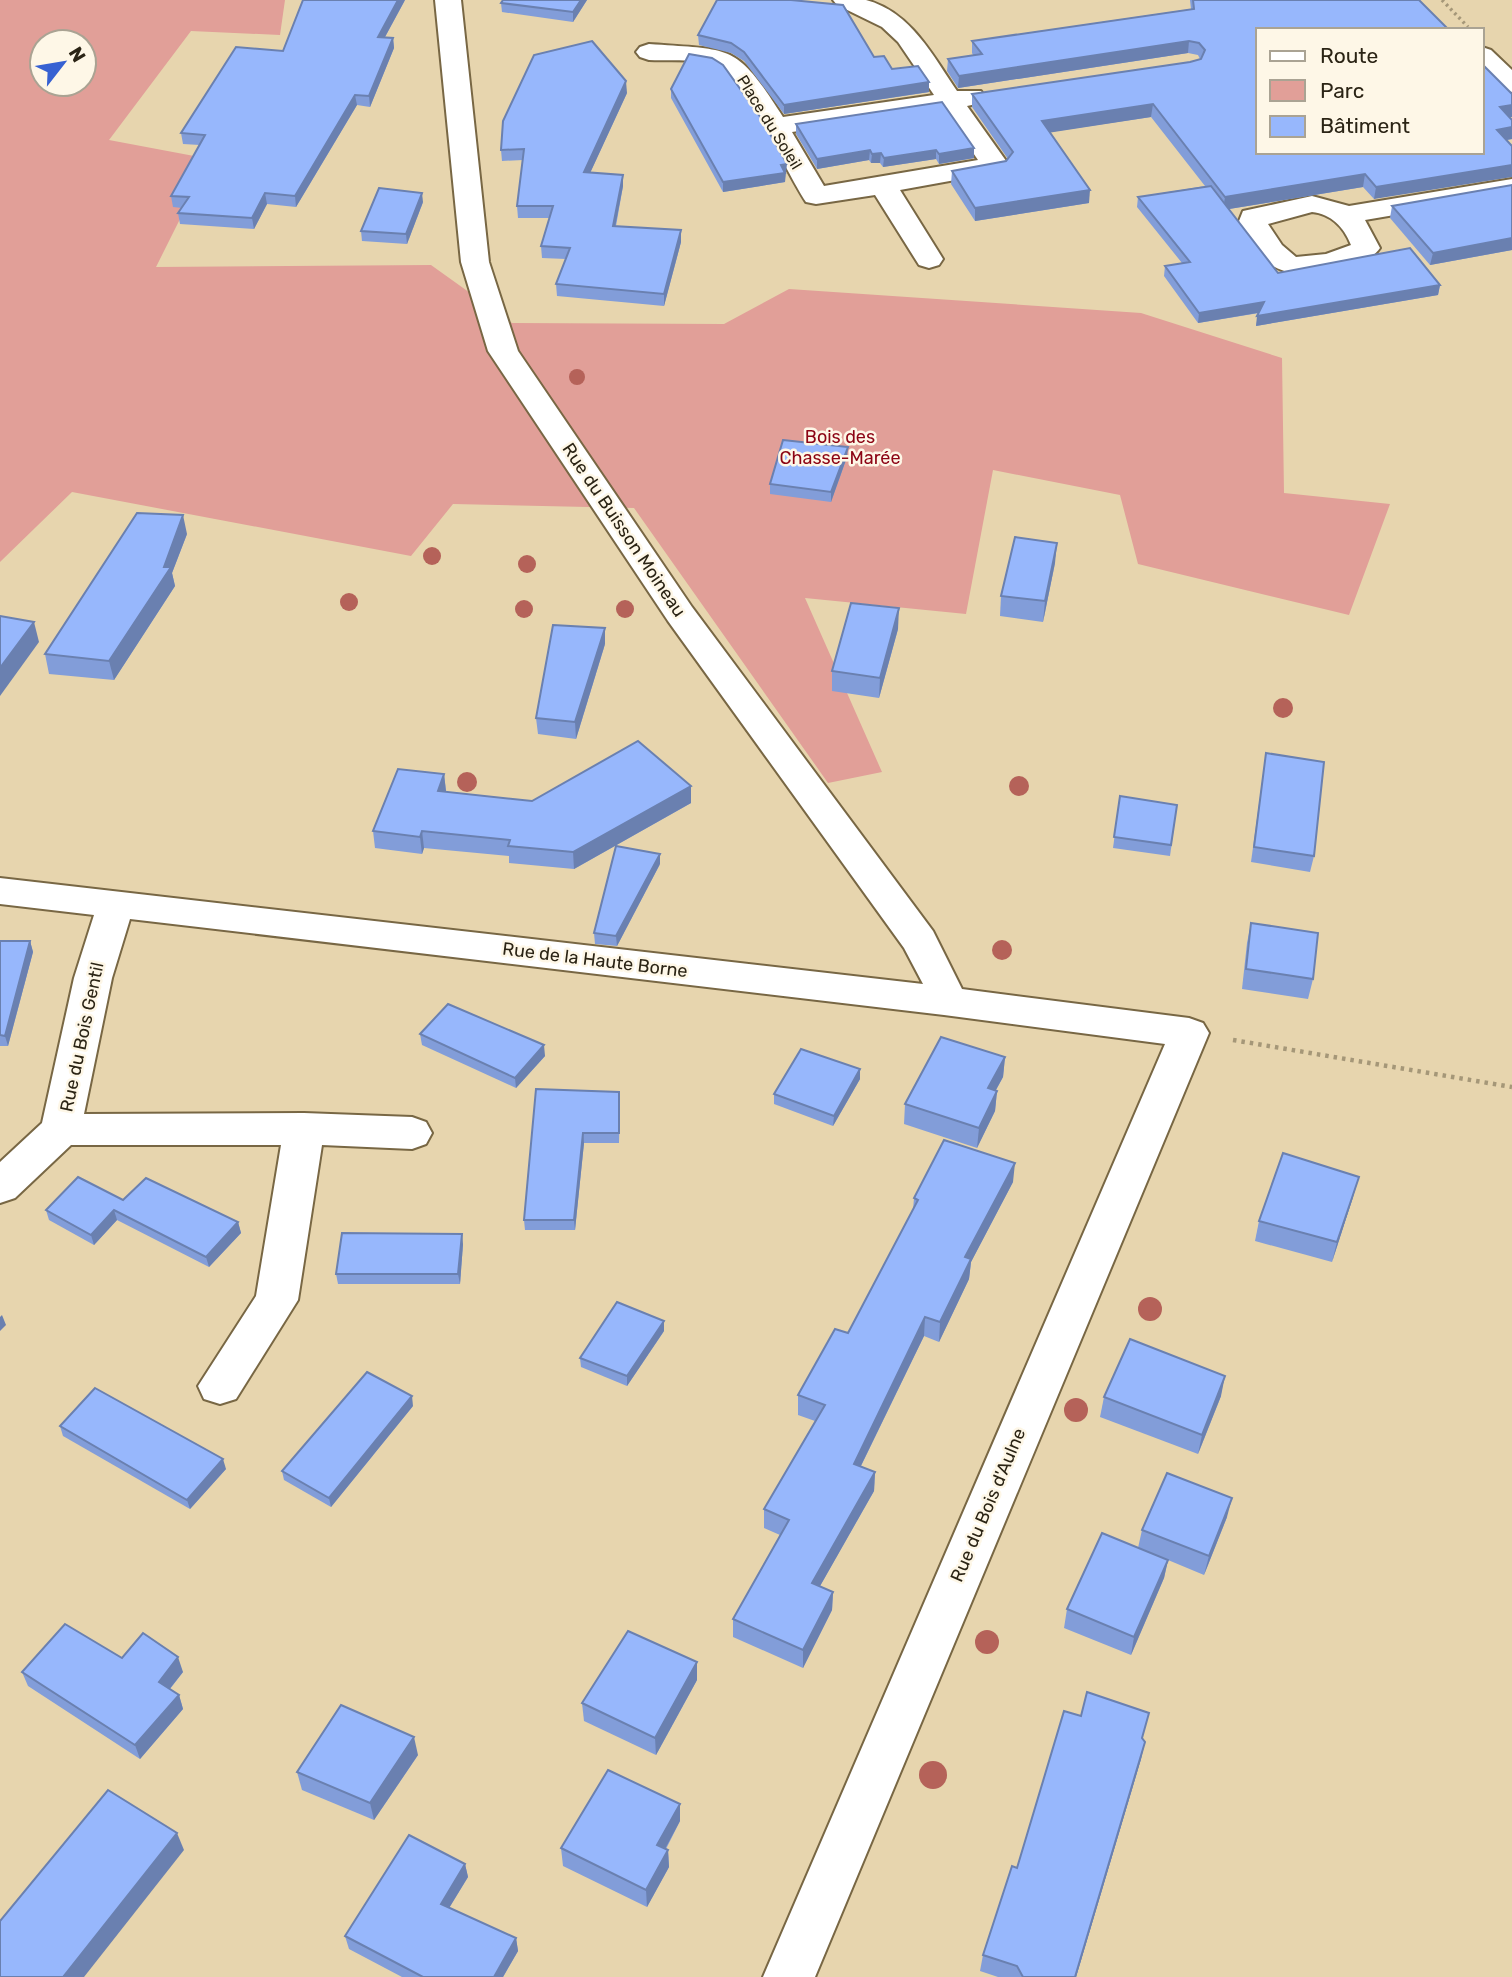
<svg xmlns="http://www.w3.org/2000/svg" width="1512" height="1977" viewBox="0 0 1512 1977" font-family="Rubik,sans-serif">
  <rect width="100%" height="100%" fill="#e7d5ae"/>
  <!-- green -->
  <path fill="#e19f98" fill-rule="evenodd" d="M0,0H285L280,35L191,31L109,140L210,159L156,267L431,265L512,323L724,324L789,289L1141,313L1282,358L1284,493L1390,504L1349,615L1138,564L1120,495L993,470L966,614L805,598L882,772L828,783L634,508L453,504L411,556L72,492L0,562ZM42,42H84V84H42Z"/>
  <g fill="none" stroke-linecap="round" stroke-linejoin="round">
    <!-- minor casing -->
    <g stroke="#786744" stroke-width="4">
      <g id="minor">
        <path d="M435,0H461L489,262L518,351L692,607L933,931L962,989L1189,1018L1203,1023L1209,1033L815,1977H763L1165,1044L944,1015L130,919L112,978L84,1114L304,1113L412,1117L426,1122L432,1133L426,1144L412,1149L322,1145L298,1300L236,1399L220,1404L204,1399L198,1386L256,1296L281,1145H71L15,1198L0,1203V1162L42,1123L74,978L94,915L0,904V878L923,984L904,948L668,621L488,351L461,262Z"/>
        <path d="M833,0C844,0 857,0 866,0C911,12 933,56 957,91H981L985,97L981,103L967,106L1009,165L1005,171L900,190L943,259L939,265L929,268L919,265L875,195L816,204L806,202C786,173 744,75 713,65C695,58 669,61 649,60L640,57L636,52L640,47L649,44C733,50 736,43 783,117L934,95L898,42L882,27L837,5ZM943,109L978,160L824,186L792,132Z"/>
        <path d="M1482,47L1491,50L1512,70V92L1503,90L1482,70Z"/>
        <path d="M1512,179V195L1365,220L1380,248C1372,260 1356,264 1343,267C1308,276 1278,280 1255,249C1249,240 1242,231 1239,221L1243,211L1312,196L1349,206ZM1312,212C1331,214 1344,227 1351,245L1326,254L1296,257L1282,245L1268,224Z"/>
      </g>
    </g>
    <!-- path-far1 -->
    <path stroke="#a59778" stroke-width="3.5" stroke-dasharray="2.5 3.5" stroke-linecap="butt" d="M1442,0L1468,27"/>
    <!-- path -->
    <path stroke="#a59778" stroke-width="4.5" stroke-dasharray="3.5 5" stroke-linecap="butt" d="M1233,1040L1512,1087"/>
    <!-- minor -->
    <use href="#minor" fill="#fff" fill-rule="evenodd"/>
  </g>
  <!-- trees -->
  <g fill="#b56259">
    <circle cx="577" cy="377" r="8"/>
    <circle cx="432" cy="556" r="9"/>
    <circle cx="527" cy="564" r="9"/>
    <circle cx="349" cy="602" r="9"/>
    <circle cx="524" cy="609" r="9"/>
    <circle cx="625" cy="609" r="9"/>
    <circle cx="1283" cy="708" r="10"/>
    <circle cx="467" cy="782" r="10"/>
    <circle cx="1019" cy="786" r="10"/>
    <circle cx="1002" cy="950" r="10"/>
    <circle cx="1150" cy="1309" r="12"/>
    <circle cx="1076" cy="1410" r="12"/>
    <circle cx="987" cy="1642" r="12"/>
    <circle cx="933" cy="1775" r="14"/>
  </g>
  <!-- wall -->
  <g fill="#829dd9">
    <path d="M405,0L385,37L393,38L394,48L370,107L357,105L296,207L267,204L254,229L180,224L178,213L182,208L173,207L171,196L200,145L183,144L181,133L283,51Z"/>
    <path d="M503,0H587L573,22L502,12L501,3Z"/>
    <path d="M1190,0H1419L1512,94V117H1509L1512,139L1507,140L1374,199L1363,187L1229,209L1278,273L1440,285L1438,295L1256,326L1259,313L1198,323L1164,276L1165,266L1182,263L1137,207L1138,197L1205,186L1151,117L1050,132L1089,203L975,221L951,184L952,171L1006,161L1008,159L972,107V94L1190,62L1200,59L1198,55L1188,53L958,88L947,71L948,59L973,55L972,53V41L1191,9Z"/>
    <path d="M698,35L874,57L892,69L929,82V92L784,114L744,61L731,53L699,45Z"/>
    <path d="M671,89L786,174H785V182L723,192L671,98Z"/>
    <path d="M627,93L590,173L623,175V186L616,226L681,242L664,306L557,296L556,284L566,259L542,258L541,246L550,218H518L517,206L523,160L502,161L501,150Z"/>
    <path d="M796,124L974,148V158L939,164L936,159L883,167L880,163H871L869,160L817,169L796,134Z"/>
    <path d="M1512,185V250L1430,265L1390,218L1392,206Z"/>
    <path d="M423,202L407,244L362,241L361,231Z"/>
    <path d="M847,457L831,502L770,494V484Z"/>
    <path d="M187,534L172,573L175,586L114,680L49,674L45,654Z"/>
    <path d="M1055,563L1043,622L1000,616L1001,596Z"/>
    <path d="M898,629L879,698L832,691V671Z"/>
    <path d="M605,644L576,739L538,734L536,718Z"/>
    <path d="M1266,753L1314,856L1310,872L1251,862Z"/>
    <path d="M444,774L446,792L532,801L691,786V803L574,869L509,863V856L424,848L422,854L375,848L373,831Z"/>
    <path d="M1120,796L1177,805L1170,856L1113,848Z"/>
    <path d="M660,864L617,946L595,944L594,933Z"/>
    <path d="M1251,923L1313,979L1308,999L1242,989L1247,943Z"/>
    <path d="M0,941H30L33,952L8,1046H0Z"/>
    <path d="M420,1034L545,1056L516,1088L422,1045Z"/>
    <path d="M1005,1057L1003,1077L996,1090L997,1091L995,1111L977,1148L904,1124L905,1104Z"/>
    <path d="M860,1079L833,1126L774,1104V1094Z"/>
    <path d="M536,1089L620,1102L619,1143H584L575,1230H525L524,1220Z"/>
    <path d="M1013,1182L971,1262L969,1279L939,1342L924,1336L861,1466L875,1472L874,1491L820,1586L833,1592L832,1610L803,1668L733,1637V1619L780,1535L764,1528V1509L815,1421L798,1415V1395L848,1333L913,1210L914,1198Z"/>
    <path d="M1353,1197L1332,1262L1255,1241L1259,1221Z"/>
    <path d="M123,1200L238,1222L241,1233L209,1267L117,1220L94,1245L49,1220L46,1210Z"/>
    <path d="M463,1244L460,1284H338L336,1274Z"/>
    <path d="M664,1331L627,1386L581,1367L580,1358Z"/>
    <path d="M1221,1396L1198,1454L1100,1417L1104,1397Z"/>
    <path d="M413,1406L331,1507L284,1480L282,1471Z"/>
    <path d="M60,1426L226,1469L190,1509L63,1436Z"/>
    <path d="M1227,1517L1204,1575L1168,1560L1164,1578L1131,1655L1064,1628L1067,1609L1138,1548L1142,1530Z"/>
    <path d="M122,1658L183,1672L170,1689L179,1695L183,1709L140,1759L28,1686L22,1672Z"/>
    <path d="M697,1680L656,1755L584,1721L582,1703Z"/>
    <path d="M1143,1739L1141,1759L1076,1977H998L980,1971L983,1955L1017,1868Z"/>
    <path d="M418,1755L374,1820L302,1790L297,1772Z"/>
    <path d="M680,1821L666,1849L668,1850L669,1867L647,1907L563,1866L561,1848Z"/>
    <path d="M465,1864L468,1877L449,1908L516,1938L518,1951L503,1977H402L349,1949L345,1936Z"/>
  </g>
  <!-- shaded-wall -->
  <g fill="#6a80b0">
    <path d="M398,0H405L379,48L378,37Z"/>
    <path d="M581,0H587L573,22V12Z"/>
    <path d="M393,38L394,48L370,107L369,96Z"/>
    <path d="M1189,41L1188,53L958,88L959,76Z"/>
    <path d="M626,81L627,93L585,184L584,172Z"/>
    <path d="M929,82V92L784,114V105Z"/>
    <path d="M355,95L357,105L296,207L295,196Z"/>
    <path d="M1153,104L1151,117L1041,134L1042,121Z"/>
    <path d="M1512,105V117L1497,119L1500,107Z"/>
    <path d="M1512,127V139L1494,142L1497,130Z"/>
    <path d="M974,148V158L939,164V154Z"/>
    <path d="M870,150L869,160L817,169V159Z"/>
    <path d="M936,150V159L883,167L884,158Z"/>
    <path d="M881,153L880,163H871L872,154Z"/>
    <path d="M787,164L785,182L723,192V182Z"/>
    <path d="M1512,165V177L1374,199L1376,187Z"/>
    <path d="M1365,174L1363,187L1223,210L1225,197Z"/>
    <path d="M623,175V186L613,238V226Z"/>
    <path d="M1090,190L1089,203L975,221V208Z"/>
    <path d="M265,193L267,204L254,229L252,218Z"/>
    <path d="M422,193L423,202L407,244L406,234Z"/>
    <path d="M681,230V242L664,306V294Z"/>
    <path d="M1512,238V250L1430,265L1433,253Z"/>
    <path d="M1440,285L1438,295L1256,326L1257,316Z"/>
    <path d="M1264,302L1263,312L1198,323L1199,313Z"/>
    <path d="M848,447L847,457L831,502V492Z"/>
    <path d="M183,515L187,534L172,573L175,586L114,680L109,661L164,567Z"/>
    <path d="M1057,543L1055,563L1043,622L1045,601Z"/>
    <path d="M899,608L898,629L879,698L880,678Z"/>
    <path d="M34,622L39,642L0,696V668Z"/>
    <path d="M605,628V644L576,739L575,722Z"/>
    <path d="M444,774L446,791L440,809L438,791Z"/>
    <path d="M691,786V803L574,869L573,852Z"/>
    <path d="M422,831L424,848L422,854L420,837Z"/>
    <path d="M660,854V864L617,946L616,936Z"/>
    <path d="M30,941L33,952L8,1046L5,1036Z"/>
    <path d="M544,1045L545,1056L516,1088L515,1078Z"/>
    <path d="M1005,1057L1003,1077L986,1108L988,1088Z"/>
    <path d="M860,1069V1079L833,1126L834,1116Z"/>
    <path d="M997,1091L995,1111L977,1148L979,1128Z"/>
    <path d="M583,1133L584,1143L575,1230L574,1220Z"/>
    <path d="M1015,1163L1013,1182L971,1262L969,1279L939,1342L940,1322L965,1257Z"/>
    <path d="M1359,1177L1353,1197L1332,1262L1337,1242Z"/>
    <path d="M114,1210L117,1220L94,1245L91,1235Z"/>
    <path d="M238,1222L241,1233L209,1267L206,1257Z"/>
    <path d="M462,1234L463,1244L460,1284L458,1274Z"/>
    <path d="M2,1315L6,1325L0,1331V1317Z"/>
    <path d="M925,1317L924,1336L853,1482L854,1464Z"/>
    <path d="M664,1321V1331L627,1386V1376Z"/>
    <path d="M1225,1376L1221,1396L1198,1454L1202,1435Z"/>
    <path d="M412,1396L413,1406L331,1507L329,1498Z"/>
    <path d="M223,1459L226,1469L190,1509L187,1500Z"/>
    <path d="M875,1472L874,1491L811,1602L812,1583Z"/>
    <path d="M1232,1498L1227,1517L1204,1575L1209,1556Z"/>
    <path d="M1168,1560L1164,1578L1131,1655L1134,1637Z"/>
    <path d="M833,1592L832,1610L803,1668V1650Z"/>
    <path d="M178,1657L183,1672L164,1696L159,1682Z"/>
    <path d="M697,1662V1680L656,1755L655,1738Z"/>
    <path d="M179,1695L183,1709L140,1759L135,1745Z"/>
    <path d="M414,1737L418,1755L374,1820L370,1803Z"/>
    <path d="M1145,1742L1141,1759L1076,1977H1075Z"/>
    <path d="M680,1804V1821L658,1862L657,1845Z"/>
    <path d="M177,1833L184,1850L84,1977H63Z"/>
    <path d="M668,1850L669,1867L647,1907L646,1890Z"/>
    <path d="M465,1864L468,1877L443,1918L441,1904Z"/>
    <path d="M516,1938L518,1951L503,1977H494Z"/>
  </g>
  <!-- building -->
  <g fill="#97b7fc" stroke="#6a80b0" stroke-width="2">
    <path d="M303,0H398L378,37L393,38L369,96L355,95L295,196L265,193L252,218L178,213L189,197L171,196L205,135L181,133L236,47L283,51Z"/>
    <path d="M503,0H581L573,12L501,3Z"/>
    <path d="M717,0H791L843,5L874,57L884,56L892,69L918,66L929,82L784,105L744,52L731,43L698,35Z"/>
    <path d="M1193,0H1419L1449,30H1258V152H1482V64L1512,94V105L1500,107L1512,120V127L1497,130L1512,146V165L1376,187L1365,174L1225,197L1153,104L1042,121L1090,190L975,208L952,171L1006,161L1013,152L972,94L1190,62L1201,59L1205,50L1199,43L1189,41L959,76L948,59L982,54L972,41L1194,9Z"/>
    <path d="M592,41L626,81L584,172L623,175L613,226L681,230L664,294L556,284L570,248L541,246L553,206H517L524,149L501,150L503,121L534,55Z"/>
    <path d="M689,54L712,58L723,65L761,118L787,164L781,165L785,173L723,182L671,89Z"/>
    <path d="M942,102L974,148L939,154L936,150L884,158L881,153L872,154L870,150L817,159L796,124Z"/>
    <path d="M1512,185V238L1433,253L1392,206Z"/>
    <path d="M1211,186L1278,273L1410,248L1440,285L1257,316L1264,302L1199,313L1165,266L1190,262L1138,197Z"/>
    <path d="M379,188L422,193L406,234L361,231Z"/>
    <path d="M783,440L848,447L831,492L770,484Z"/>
    <path d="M137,513L183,515L164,567H171L109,661L45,654Z"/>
    <path d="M1015,537L1057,543L1045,601L1001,596Z"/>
    <path d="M851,603L899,608L880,678L832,671Z"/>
    <path d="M0,616L34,622L0,668Z"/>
    <path d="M553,625L605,628L575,722L536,718Z"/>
    <path d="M638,741L691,786L573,852L508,846L510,840L422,831L420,837L373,831L398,769L444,774L438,791L532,801Z"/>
    <path d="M1266,753L1324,762L1314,856L1254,847Z"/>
    <path d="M1120,796L1177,805L1171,845L1114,837Z"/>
    <path d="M616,846L660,854L616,936L594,933Z"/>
    <path d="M1251,923L1318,933L1313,979L1246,969Z"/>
    <path d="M0,941H30L5,1036L0,1035Z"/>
    <path d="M448,1004L544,1045L515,1078L420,1034Z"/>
    <path d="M941,1037L1005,1057L988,1088L997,1091L979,1128L905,1104Z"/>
    <path d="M801,1049L860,1069L834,1116L774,1094Z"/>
    <path d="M536,1089L619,1092V1133H583L574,1220H524Z"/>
    <path d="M944,1140L1015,1163L965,1257L971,1259L940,1322L925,1317L854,1464L875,1472L812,1583L833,1592L803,1650L733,1619L789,1520L764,1509L825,1405L798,1395L835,1329L848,1333L918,1200L914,1198Z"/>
    <path d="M1283,1153L1359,1177L1337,1242L1259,1221Z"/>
    <path d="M78,1177L123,1200L146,1178L238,1222L206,1257L114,1210L91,1235L46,1210Z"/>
    <path d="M342,1233L462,1234L458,1274H336Z"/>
    <path d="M617,1302L664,1321L627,1376L580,1358Z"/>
    <path d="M1130,1339L1225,1376L1202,1435L1104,1397Z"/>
    <path d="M367,1372L412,1396L329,1498L282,1471Z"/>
    <path d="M95,1388L223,1459L187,1500L60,1426Z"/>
    <path d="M1167,1473L1232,1498L1209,1556L1142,1530Z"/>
    <path d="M1102,1533L1168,1560L1134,1637L1067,1609Z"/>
    <path d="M65,1624L122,1658L143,1633L178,1657L159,1682L179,1695L135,1745L22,1672Z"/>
    <path d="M628,1631L697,1662L655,1738L582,1703Z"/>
    <path d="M1087,1692L1149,1713L1142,1738L1145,1742L1075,1977H1023L1017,1966L983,1955L1012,1866L1017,1868L1064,1711L1081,1716Z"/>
    <path d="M341,1705L414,1737L370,1803L297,1772Z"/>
    <path d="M608,1770L680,1804L657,1845L668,1850L646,1890L561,1848Z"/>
    <path d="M108,1790L177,1833L63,1977H0V1921Z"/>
    <path d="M409,1835L465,1864L441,1904L516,1938L494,1977H423L345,1936Z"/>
  </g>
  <g text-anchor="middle" stroke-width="5" stroke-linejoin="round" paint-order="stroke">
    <!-- far-street labels -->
    <g font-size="16" fill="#2b2415" stroke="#fef7e7">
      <text transform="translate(770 122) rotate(58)" y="6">Place du Soleil</text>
    </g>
    <!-- park labels -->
    <g font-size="18" fill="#8c0414" stroke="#fef7e7">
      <text x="840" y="443">Bois des<tspan x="840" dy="21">Chasse-Marée</tspan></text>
    </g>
    <!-- street labels -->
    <g font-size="18" fill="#2b2415" stroke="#fef7e7">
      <text transform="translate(624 530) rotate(56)" y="6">Rue du Buisson Moineau</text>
      <text transform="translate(595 960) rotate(7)" y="6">Rue de la Haute Borne</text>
      <text transform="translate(82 1037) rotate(-78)" y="6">Rue du Bois Gentil</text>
      <text transform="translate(988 1505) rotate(-67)" y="6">Rue du Bois d'Aulne</text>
    </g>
  </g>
  <!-- legend -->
  <rect x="1256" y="28" width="228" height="126" fill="#fef7e7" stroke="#aaa393" stroke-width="2"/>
  <rect x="1270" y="51" width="35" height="10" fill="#ffffff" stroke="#aaa393" stroke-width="2"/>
  <text x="1320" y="63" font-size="21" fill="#2b2415">Route</text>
  <rect x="1270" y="80" width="35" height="21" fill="#e19f98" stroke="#aaa393" stroke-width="2"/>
  <text x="1320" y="98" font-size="21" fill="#2b2415">Parc</text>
  <rect x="1270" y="116" width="35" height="21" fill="#97b7fc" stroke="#aaa393" stroke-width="2"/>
  <text x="1320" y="133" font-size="21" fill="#2b2415">Bâtiment</text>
  <!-- north arrow -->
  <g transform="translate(63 63) rotate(59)"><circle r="33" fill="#fef7e7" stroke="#aaa393" stroke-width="2"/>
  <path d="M0-5L12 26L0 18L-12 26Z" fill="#3761d2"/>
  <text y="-10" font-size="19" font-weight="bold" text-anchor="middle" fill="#2b2415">N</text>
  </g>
</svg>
